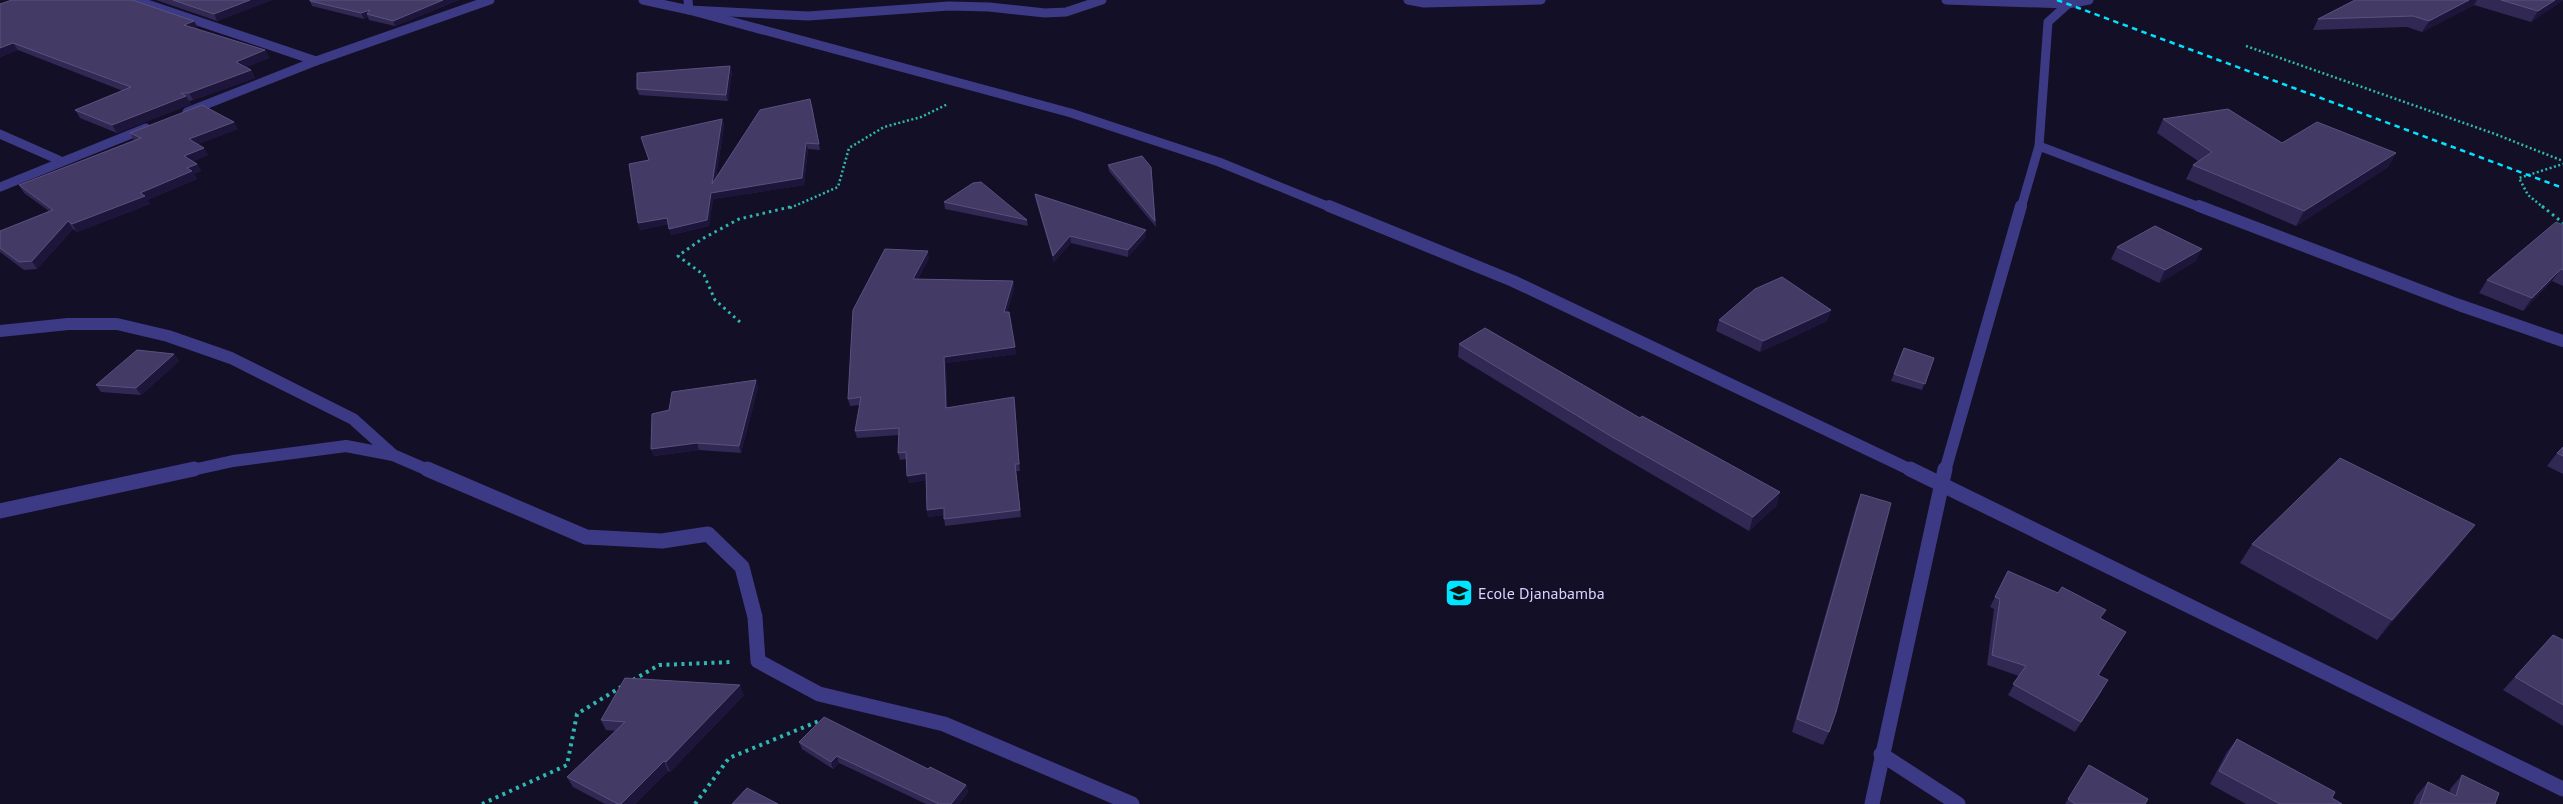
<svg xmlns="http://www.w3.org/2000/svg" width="2563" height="804" viewBox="0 0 2563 804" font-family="'PT Sans',sans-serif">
  <rect width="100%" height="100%" fill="#130f26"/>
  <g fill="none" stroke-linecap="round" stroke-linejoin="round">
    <!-- path-far2 -->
    <g stroke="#2fb8b0" stroke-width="2.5" stroke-dasharray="2 2.5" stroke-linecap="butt">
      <path d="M2246,46L2495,134L2563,161"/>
      <path d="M790,208L838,187L849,148L884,127L921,117L948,104"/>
      <path d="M2544,208L2528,195L2519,178L2563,164"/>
    </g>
    <!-- path-far1 -->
    <g stroke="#2fb8b0" stroke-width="3" stroke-dasharray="2.5 4" stroke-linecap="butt">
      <path d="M2542,206L2563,223"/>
      <path d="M740,322L715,300L704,275L678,256L702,239L739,219L794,206"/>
    </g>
    <!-- path -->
    <g stroke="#2fb8b0" stroke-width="4" stroke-dasharray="3 4.5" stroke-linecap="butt">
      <path d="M633,680L659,665L732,662"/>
      <path d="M482,804L567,765L577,714L621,687"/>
      <path d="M695,804L729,758L819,721"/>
    </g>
    <!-- minor-far2 -->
    <g stroke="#3d3a85" stroke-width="9">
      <path d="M135,0L316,61"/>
      <path d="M643,0L689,10L1071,113L1219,162L1332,208"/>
      <path d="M688,0L689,10L808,16L949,6L989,7L1045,13L1066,12L1102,0"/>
      <path d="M1408,0L1424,3L1541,0"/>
      <path d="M1946,0L2068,4"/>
      <path d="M187,112L316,61L490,0"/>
      <path d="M0,134L61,161"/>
      <path d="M2039,146L2202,208"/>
      <path d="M0,187L146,128"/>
      <path d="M2021,208L2039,146L2048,22L2068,4L2089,0"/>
    </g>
    <!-- minor-far1 -->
    <g stroke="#3d3a85" stroke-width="12">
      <path d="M1329,206L1513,281L1913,471"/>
      <path d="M2199,206L2459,305L2563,341"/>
      <path d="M0,331L68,324H117L168,336L231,358L353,419L393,455L430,471"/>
      <path d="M188,471L233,461L346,446L393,455"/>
      <path d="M1945,471L2021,206"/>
    </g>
    <!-- minor -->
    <g stroke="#3d3a85" stroke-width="15">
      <path d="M427,469L586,537L662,541L708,534L742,567L755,617L758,661L819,694L944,724L1132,804"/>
      <path d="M1910,469L2563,789"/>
      <path d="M0,511L194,469"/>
      <path d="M1881,754L1958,804"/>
      <path d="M1872,804L1945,469"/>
    </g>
    <!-- rail -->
    <path stroke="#00e5ff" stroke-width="2.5" stroke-dasharray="5.5 4.5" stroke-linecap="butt" d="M2057,0L2563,188"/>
  </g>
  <!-- wall -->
  <g fill="#312854">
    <path d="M12,0L198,28L197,29L265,50L269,58L246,67L251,70L255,78L193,100L189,101L191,104L117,133L80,118L75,110L123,91L18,50L0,57Z"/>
    <path d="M156,0H272L217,21Z"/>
    <path d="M310,0H459L395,26L369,20L368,17L364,19L312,6L310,1Z"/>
    <path d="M2355,0H2563L2531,22L2474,5L2422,32L2407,27L2313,30L2318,19Z"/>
    <path d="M732,71L728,101L639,95L637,89Z"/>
    <path d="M812,105L820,150L808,149L804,185L713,199L709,226L671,235L668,224L640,230L638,223L649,160L722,119L724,125L716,178Z"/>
    <path d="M2163,119L2282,143L2396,153L2388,167L2296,226L2186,179L2193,165L2198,161L2157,133Z"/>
    <path d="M238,129L198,144L208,155L193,161L197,164L201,171L194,174L197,179L147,200L150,204L77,232L73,229L37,269L24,270L0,252V231L49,211L24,193L19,185L134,140L130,133Z"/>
    <path d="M1108,165L1151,167L1156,227L1109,171Z"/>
    <path d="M1035,194L1146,230V237L1128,257L1071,243L1054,262L1036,201Z"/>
    <path d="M944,202L1027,220L1028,226L945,209Z"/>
    <path d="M2563,225V286L2552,281L2523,311L2479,293L2487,280Z"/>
    <path d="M2117,247L2196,261L2159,283L2111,259Z"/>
    <path d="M929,258L918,279L1013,281L1014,288L1007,312L1016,354L946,363L947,407L1015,404L1020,471H1016L1021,517L945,526L944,515L928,517L927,510L926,480L909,483L906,459L900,460L898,453L899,435L857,438L855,431L860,405L850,406L848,399Z"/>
    <path d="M1831,310L1827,321L1760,352L1716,331L1719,320Z"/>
    <path d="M1459,344L1640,418L1780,492L1776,506L1749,531L1612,451L1458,357Z"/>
    <path d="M1904,348L1934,358L1922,390L1891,381Z"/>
    <path d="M174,354L179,361L141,395L101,392L96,385Z"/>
    <path d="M758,387L741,453L699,450L654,456L651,449L669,410Z"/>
    <path d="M2563,447V474L2547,466L2557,453Z"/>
    <path d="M1861,494L1829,732L1823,745L1792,732L1856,507Z"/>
    <path d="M2252,544H2460L2377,640L2240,563Z"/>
    <path d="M2008,571L2126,632L2099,675L2102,691L2075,732L2008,695L2019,676L1987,665L1994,609L1990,607Z"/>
    <path d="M2553,635L2563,640V726L2503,690Z"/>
    <path d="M744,695L670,772L668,771L635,804H605L573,787L567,777L616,731L606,730L601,720Z"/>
    <path d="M2237,739L2332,798L2342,804H2246L2210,784L2227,752Z"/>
    <path d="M799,742L928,769L966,785L968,792L959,804H926L839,763L833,769L802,749Z"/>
    <path d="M2089,765L2145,804H2065Z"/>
    <path d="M2462,775L2495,804H2413L2417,795L2428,782L2449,793L2451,788Z"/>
  </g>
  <!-- shaded-wall -->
  <g fill="#1d163a">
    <path d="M250,0H272L217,21L214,14Z"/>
    <path d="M443,0H459L395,26L393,21Z"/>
    <path d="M2469,0H2477L2474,5L2422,32L2429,21Z"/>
    <path d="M2555,0H2563V1L2531,22L2538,11Z"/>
    <path d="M370,10L367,14L368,17L364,19L361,13Z"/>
    <path d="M194,21L198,28L188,32L184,25Z"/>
    <path d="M13,43L18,50L0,57V48Z"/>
    <path d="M265,50L269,58L240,69L236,62Z"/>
    <path d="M730,66L732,71L728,101L726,95Z"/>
    <path d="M251,70L255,78L193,100L189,93Z"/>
    <path d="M186,96L191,104L117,133L112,125Z"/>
    <path d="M722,119L724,125L714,190L712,184Z"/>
    <path d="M234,122L238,129L193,146L189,139Z"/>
    <path d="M806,143L808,149L804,185L713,199L709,226L671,235L669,229L711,193Z"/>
    <path d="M204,148L208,155L188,163L184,156Z"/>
    <path d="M2396,153L2388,167L2296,226L2304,211Z"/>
    <path d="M197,164L201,171L194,174L197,179L147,200L150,204L77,232L72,224L140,193L187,168Z"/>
    <path d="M667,218L669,224L640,230L638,223Z"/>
    <path d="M68,221L73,229L37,269L32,261Z"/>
    <path d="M1146,230V237L1128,257V250Z"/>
    <path d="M1070,236L1071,243L1054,262L1053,256Z"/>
    <path d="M2202,249L2196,261L2159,283L2165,270Z"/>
    <path d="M928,251L929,258L915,285L913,279Z"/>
    <path d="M2561,269L2552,281L2523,311L2532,298Z"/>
    <path d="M1013,281L1014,288L1005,319L1004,312Z"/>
    <path d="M1831,310L1827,321L1760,352L1763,341Z"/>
    <path d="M1015,347L1016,354L946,363L947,414L946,408L944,357Z"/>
    <path d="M174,354L179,361L141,395L136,388Z"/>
    <path d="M756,380L758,387L741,453L739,446Z"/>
    <path d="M1014,397L1015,404L1020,471L1019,464Z"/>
    <path d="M697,443L699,450L654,456L651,449Z"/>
    <path d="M926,473L927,480L909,483L907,476Z"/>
    <path d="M1780,492L1776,506L1749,531L1753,517Z"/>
    <path d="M944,508L945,515L928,517L927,510Z"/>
    <path d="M2475,525L2460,544L2377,640L2392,620Z"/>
    <path d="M740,685L744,695L670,772L666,762Z"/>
    <path d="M837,756L839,763L833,769L831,762Z"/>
    <path d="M664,761L668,771L635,804H621Z"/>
    <path d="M966,785L968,792L959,804H951Z"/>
  </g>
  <!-- building -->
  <g fill="#433a66" stroke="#5a527e">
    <path d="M12,0H132L194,21L184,25L265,50L236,62L251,70L189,93H181L186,96L112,125L75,110L131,87L13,43L0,48V4Z"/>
    <path d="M173,0H250L214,14Z"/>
    <path d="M310,0H443L393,21L367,14L370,10L361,13L310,1Z"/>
    <path d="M2355,0H2469L2429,21L2413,16L2318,19Z"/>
    <path d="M2501,0H2555L2538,11Z"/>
    <path d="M730,66L726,95L637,89V73Z"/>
    <path d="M810,99L819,144L806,143L802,178L711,193L707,220L669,229L667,218L638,223L629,164L649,160L641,137L722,119L712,184L760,110Z"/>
    <path d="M202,105L234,122L189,139L204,148L184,156L197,164L187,168L192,171L140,193L145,196L72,224L68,221L32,261L19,262L0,248V231L53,210L19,185L141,138L130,133Z"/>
    <path d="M2228,109L2282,143L2317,122L2396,153L2304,211L2193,165L2212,152L2163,119Z"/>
    <path d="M1142,156L1151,167L1155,221L1108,165Z"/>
    <path d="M981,182L1027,220L944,202L973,183Z"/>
    <path d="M1035,194L1146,230L1128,250L1070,236L1053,256Z"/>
    <path d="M2556,222L2563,225V270L2561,269L2532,298L2487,280Z"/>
    <path d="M2155,226L2202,249L2165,270L2117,247Z"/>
    <path d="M885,249L928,251L913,279L1013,281L1004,312H1009L1015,347L944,357L946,408L1014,397L1019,464H1015L1020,510L944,519V508L927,510L926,473L907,476L906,452L898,453L899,428L855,431L861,397L848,399L853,310Z"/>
    <path d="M1782,277L1831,310L1763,341L1719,320L1755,289Z"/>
    <path d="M1485,328L1640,418L1642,416L1780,492L1753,517L1614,438L1459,344Z"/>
    <path d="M1904,348L1934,358L1925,384L1894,374Z"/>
    <path d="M137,350L174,354L136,388L96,385Z"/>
    <path d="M756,380L739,446L697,443L651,449L652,414L669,410L672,392Z"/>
    <path d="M2563,447V456L2557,453Z"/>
    <path d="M2340,458L2475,525L2392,620L2252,544Z"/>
    <path d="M1861,494L1891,503L1836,712L1829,732L1797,719Z"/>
    <path d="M2008,571L2058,593L2062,587L2106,610L2100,618L2126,632L2098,675L2108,680L2081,722L2013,684L2026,666L1992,655L2000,599L1995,597Z"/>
    <path d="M2553,635L2563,640V705L2515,677Z"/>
    <path d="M625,678L740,685L666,762L664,761L621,804H618L567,777L625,722L601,720Z"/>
    <path d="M824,717L928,769L930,767L966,785L951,804H939L837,756L831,762L799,742Z"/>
    <path d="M2237,739L2335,792L2332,798L2342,804H2280L2219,771Z"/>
    <path d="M2089,765L2148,799L2145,804H2075L2068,799Z"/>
    <path d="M2462,775L2499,793L2495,804H2420L2428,782L2456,796Z"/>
    <path d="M747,788L778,804H732Z"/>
  </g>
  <!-- icons -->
  <defs>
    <g id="school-square" transform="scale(1.4375)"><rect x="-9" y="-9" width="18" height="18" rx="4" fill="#00e5ff" stroke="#130f26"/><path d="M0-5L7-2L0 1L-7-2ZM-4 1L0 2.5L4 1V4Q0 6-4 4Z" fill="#111"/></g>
  </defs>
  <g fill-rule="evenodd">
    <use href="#school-square" x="1459" y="593"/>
  </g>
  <g text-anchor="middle" stroke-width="4" stroke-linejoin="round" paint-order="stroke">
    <!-- poi labels -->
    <g font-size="16" fill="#d9d4ff" stroke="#130f26" text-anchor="start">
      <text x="1478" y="599">Ecole Djanabamba</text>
    </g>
  </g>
</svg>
